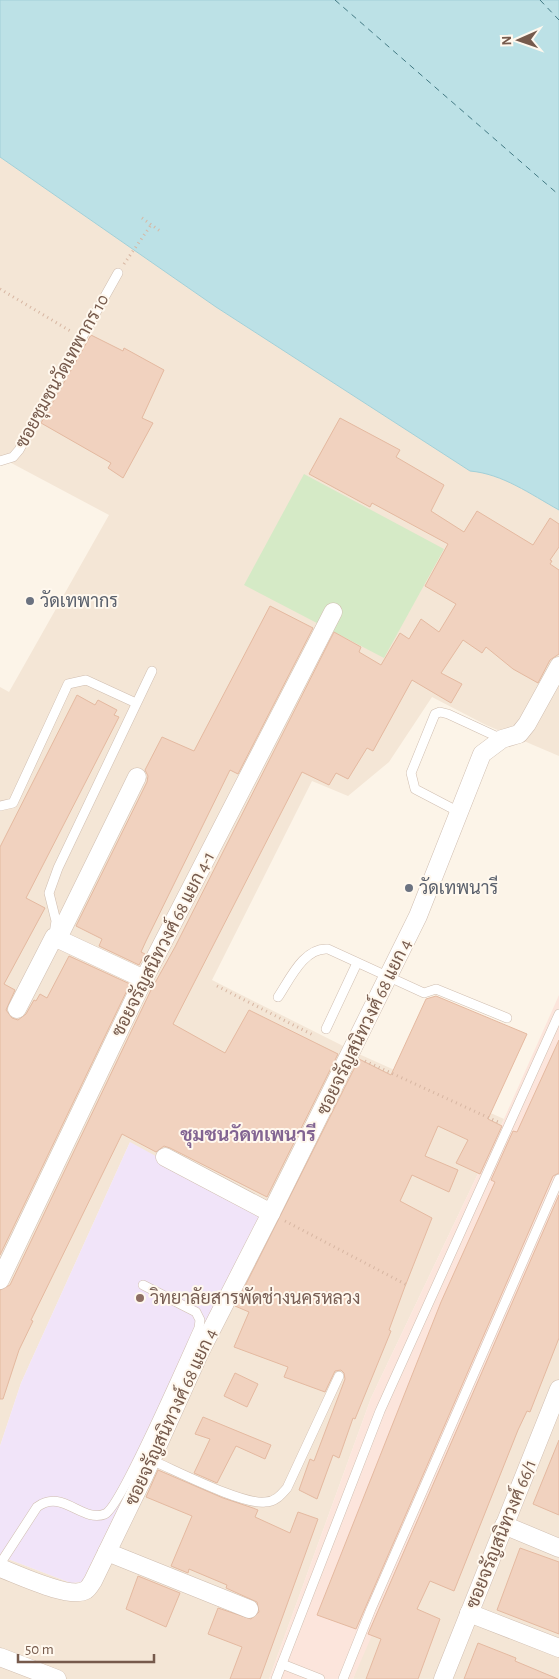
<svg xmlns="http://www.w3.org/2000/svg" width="559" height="1679" viewBox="0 0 559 1679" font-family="'Alegreya Sans',Sarabun,sans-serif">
  <rect width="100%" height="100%" fill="#fcf4e8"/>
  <!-- residential -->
  <g fill="#f4e6d6">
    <path d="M0,157L216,307L470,471L486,472L503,478L559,510V756L486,725L432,697L389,762L348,796L312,781L212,980L361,1055L504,1119L371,1398L269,1679H0V1556L71,1583L82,1582L85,1575L130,1142L21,1383L0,1446V687L9,692L109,515L0,457Z"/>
    <path d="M559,1204V1679H353L359,1663Z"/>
  </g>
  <!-- commercial -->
  <path fill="#fce5dc" d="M559,995V1204L544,1239L353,1679H269L371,1398L504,1119Z"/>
  <!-- education -->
  <path fill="#f1e4f9" d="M130,1142L262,1214L82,1582L71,1583L0,1556V1446L21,1383Z"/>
  <!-- green -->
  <path fill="#d5eac6" d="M304,474L444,549L384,658L244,585Z"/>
  <!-- water -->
  <path fill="#bce1e6" stroke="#a2d0d8" d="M0,0H559V510C530,494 503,474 470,471L216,307L0,157Z"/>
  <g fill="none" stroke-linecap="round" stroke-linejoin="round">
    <!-- ferry -->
    <g stroke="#427983" stroke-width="1" stroke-dasharray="6 5" stroke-linecap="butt">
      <path d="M335,0L559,195"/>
      <path d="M540,0L559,20"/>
    </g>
  </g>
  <!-- building -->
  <g fill="#f1d2bf" stroke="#e4b9a0">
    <path d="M91,335L123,351L124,348L164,370L142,418L153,423L123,478L108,468L111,463L41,423Z"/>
    <path d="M340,418L400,450L396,457L444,485L431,511L464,532L477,511L533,545L550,518L559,524V547L550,560L552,561L550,564L559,570V654L550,660L538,683L513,669L486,647L482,653L463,640L441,673L462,684L451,703L412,680L373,751L367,748L348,779L336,773L329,785L302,772L173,1024L225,1053L249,1010L338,1054L267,1197L170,1148L164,1146L156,1152L122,1134L31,1320L33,1321L19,1350L3,1399H0V1290L10,1285L151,990L175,947L334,632L361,647L359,652L381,665L400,633L409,639L421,619L439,632L456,604L425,586L448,544L372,503L370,507L309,474Z"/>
    <path d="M270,606L313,628L238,774L230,770L146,941L141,952L145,954L139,965L99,946L102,939L76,926L147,782L148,776L145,770L162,737L194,751Z"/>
    <path d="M77,695L95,705L98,700L117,710L114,715L119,717L26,898L45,908L4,984L15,990L6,1010L12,1018L18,1020L26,1014L34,1000L36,1001L40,994L47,998L69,956L130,984L0,1255V847Z"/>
    <path d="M436,996L527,1034L488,1119L502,1126L480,1174L456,1163L468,1140L438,1126L425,1156L458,1170L449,1192L412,1175L400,1201L432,1218L404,1289L389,1330L391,1331L355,1419L353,1418L339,1458L333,1455L317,1499L299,1490L310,1459L314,1461L345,1379L344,1373L341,1370L335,1371L325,1392L284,1377L288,1367L234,1347L249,1312L235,1306L359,1059L391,1075L426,999Z"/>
    <path d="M559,1040V1173L553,1176L356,1629L317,1615L441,1302L495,1182L491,1180L513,1131L517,1132Z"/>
    <path d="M559,1195V1338L530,1412L527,1411L518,1430L454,1591L430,1581L417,1609L440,1619L418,1679H366L381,1639L368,1634Z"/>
    <path d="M235,1373L258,1384L247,1407L224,1396Z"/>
    <path d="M203,1417L271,1445L265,1459L236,1446L217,1483L194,1473L210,1439L195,1434Z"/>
    <path d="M559,1440V1515L533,1504Z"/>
    <path d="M158,1470L223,1498L253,1508L258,1510L255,1517L290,1533L298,1512L318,1519L260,1679H230L242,1647L208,1634L218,1608L251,1619L259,1612L257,1602L226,1588L227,1585L189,1569L188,1573L171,1566L192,1516L146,1497Z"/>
    <path d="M520,1548L559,1562V1634L497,1610Z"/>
    <path d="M138,1576L180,1593L166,1627L126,1609Z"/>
    <path d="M478,1643L516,1658L515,1661L558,1679H464Z"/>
  </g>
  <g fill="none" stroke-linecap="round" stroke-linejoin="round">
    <!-- lane casing -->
    <g stroke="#d0beb0" stroke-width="10">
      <g id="lane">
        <path d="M0,461L13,457L19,450L118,273"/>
        <path d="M0,806L13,803L68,684L86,680L136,703"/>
        <path d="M459,812L415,789L411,773L435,714L440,712L448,714L502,739"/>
        <path d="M54,934L56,921L49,893L58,868L152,671"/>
        <path d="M278,997C290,979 304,947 328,949L424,993L436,989L507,1018"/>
        <path d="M326,1029L357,963"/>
        <path d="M151,1460C175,1470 242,1505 265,1502C275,1502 281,1495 287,1488L339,1376"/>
        <path d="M0,1564L37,1507C62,1488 82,1523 105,1514C121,1507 187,1354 199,1328L200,1320L196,1312L143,1285"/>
        <path d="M282,1664L320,1679"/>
        <path d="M276,1679L380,1411L559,1014"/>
        <path d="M343,1679L371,1609L559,1179"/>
      </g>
    </g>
    <!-- street casing -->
    <g stroke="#d0beb0" stroke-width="19">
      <g id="street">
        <path d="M58,938L137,777"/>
        <path d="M17,1009L54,937L144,979"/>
        <path d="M165,1157L271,1213"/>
        <path d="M0,1280L141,985L333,612"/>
        <path d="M504,1525L559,1548"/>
        <path d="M107,1552L249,1609"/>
        <path d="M0,1568C17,1574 70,1600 86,1590C89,1588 91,1584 93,1581L144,1476L199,1354L271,1213L418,916L482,754L502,739L519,734L527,724L559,666"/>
        <path d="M469,1613L559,1648"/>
        <path d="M0,1657L57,1679"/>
        <path d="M443,1679L559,1389"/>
      </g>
    </g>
    <!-- path -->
    <g stroke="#d7b6a2" stroke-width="3" stroke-dasharray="1 4" stroke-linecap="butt">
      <path d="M142,218L160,231"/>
      <path d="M124,264L151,225"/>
      <path d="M0,289L72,332"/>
      <path d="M217,986L315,1036"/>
      <path d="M365,1061L498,1122"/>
      <path d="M285,1221L407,1285"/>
    </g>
    <!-- lane -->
    <use href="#lane" stroke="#fff" stroke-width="9"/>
    <!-- street -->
    <use href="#street" stroke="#fff" stroke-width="18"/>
  </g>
  <!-- markers -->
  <g fill="#6b7280" stroke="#fff8ee" stroke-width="2">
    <circle cx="30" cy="601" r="5"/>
    <circle cx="409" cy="888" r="5"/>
  </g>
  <circle fill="#8d6e63" stroke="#fff8ee" stroke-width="2" cx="140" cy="1298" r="5"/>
  <g text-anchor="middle" stroke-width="4" stroke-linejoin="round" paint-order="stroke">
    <!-- street labels -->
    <g font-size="18" fill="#765a4c" stroke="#fff8ee">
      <text transform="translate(62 371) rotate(-61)" y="6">ซอยชุมชนวัดเทพากร 10</text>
      <text transform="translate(163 944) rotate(-63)" y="6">ซอยจรัญสนิทวงศ์ 68 แยก 4-1</text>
      <text transform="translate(364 1027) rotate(-64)" y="6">ซอยจรัญสนิทวงศ์ 68 แยก 4</text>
      <text transform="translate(171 1417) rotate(-65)" y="6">ซอยจรัญสนิทวงศ์ 68 แยก 4</text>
      <text transform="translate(501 1534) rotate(-68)" y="6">ซอยจรัญสนิทวงศ์ 66/1</text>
    </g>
    <!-- worship labels -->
    <g font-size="18" fill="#5b616d" stroke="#fff8ee" text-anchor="start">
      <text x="40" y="607">วัดเทพากร</text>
      <text x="419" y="894">วัดเทพนารี</text>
    </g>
    <!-- education labels -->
    <g font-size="18" fill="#785e54" stroke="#fff8ee" text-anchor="start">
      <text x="150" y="1304">วิทยาลัยสารพัดช่างนครหลวง</text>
    </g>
    <!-- neighbourhood labels -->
    <g font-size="19" font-weight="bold" fill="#826492" stroke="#fff8ee">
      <text x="248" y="1141">ชุมชนวัดทเพนารี</text>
    </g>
  </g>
  <!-- north arrow -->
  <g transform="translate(519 40) rotate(268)" stroke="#fff8ee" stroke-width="4" paint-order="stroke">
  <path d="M0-4L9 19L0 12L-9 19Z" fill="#765a4c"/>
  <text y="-8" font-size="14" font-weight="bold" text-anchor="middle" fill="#765a4c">N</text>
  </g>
  <!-- scale -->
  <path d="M18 1654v8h136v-8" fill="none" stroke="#765a4c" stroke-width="2.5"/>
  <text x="25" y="1654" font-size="15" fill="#765a4c" stroke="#fff8ee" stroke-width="4" paint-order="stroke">50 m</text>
</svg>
